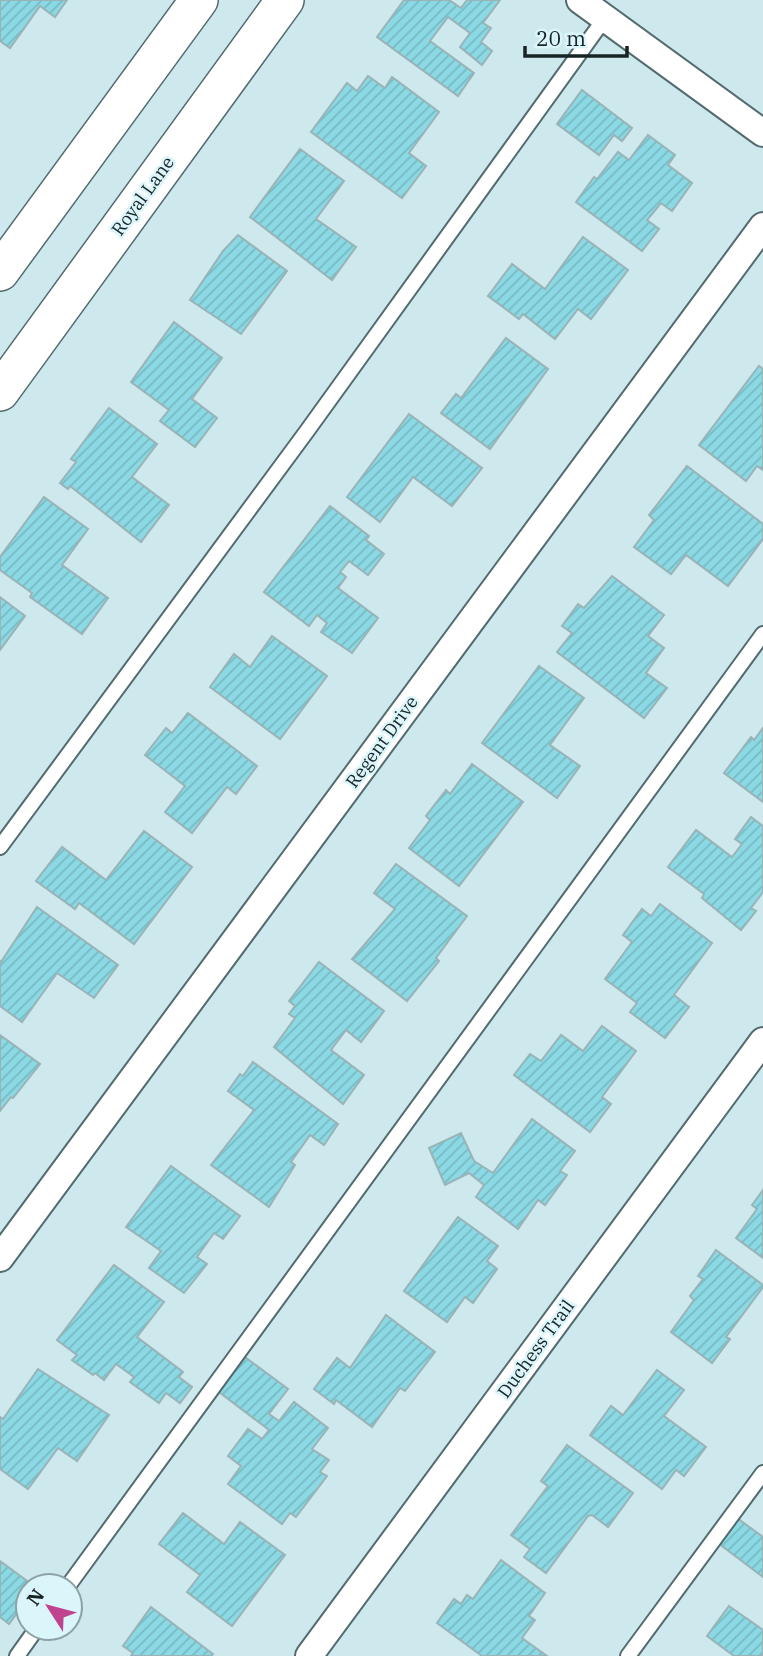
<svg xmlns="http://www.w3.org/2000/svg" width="763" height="1656" viewBox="0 0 763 1656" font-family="'IBM Plex Serif',serif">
  <defs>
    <pattern id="building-hatch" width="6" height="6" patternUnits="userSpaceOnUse" patternTransform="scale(1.75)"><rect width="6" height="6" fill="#8bd9e4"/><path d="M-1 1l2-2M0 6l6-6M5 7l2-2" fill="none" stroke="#77bac3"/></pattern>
  </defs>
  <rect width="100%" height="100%" fill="#cee9ed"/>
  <!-- building -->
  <g fill="url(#building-hatch)" stroke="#99b3b6" stroke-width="2">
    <path d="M0,0H67L55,17L40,6L10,48L0,41Z"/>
    <path d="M404,0H449L461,8L467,0H500L483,23L491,28L481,42L492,51L482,65L460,47L470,33L448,17L430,41L474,73L458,96L377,37Z"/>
    <path d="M368,76L385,88L392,77L439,112L409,153L426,166L402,198L311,132L347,83L357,91Z"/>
    <path d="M582,90L632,128L622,141L614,135L599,155L557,124Z"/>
    <path d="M648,135L675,155L668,165L692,183L672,211L661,203L647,220L659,229L642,251L576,202L594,177L597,179L618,152L629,160Z"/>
    <path d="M300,149L344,181L316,219L356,247L332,280L250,217Z"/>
    <path d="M238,235L287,271L241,334L190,300L223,251Z"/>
    <path d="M583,237L628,270L591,319L578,309L555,339L523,314L519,319L488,296L512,264L545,289Z"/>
    <path d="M174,322L222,358L192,399L217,418L195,447L160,421L169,410L131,382Z"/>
    <path d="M506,338L548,369L490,449L441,413L456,394L461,398Z"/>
    <path d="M759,366L763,369V470L757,466L746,481L699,445Z"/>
    <path d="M109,408L157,444L132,477L169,505L141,542L70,486L68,489L60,483L76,462L71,459Z"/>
    <path d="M409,414L482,468L452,506L413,477L380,522L347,497Z"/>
    <path d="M687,466L763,524V539L728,586L686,555L671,574L634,547L654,520L649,515Z"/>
    <path d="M44,497L88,529L62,565L108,598L82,634L30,597L32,593L0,570V557Z"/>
    <path d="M330,506L369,536L366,540L384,554L368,575L349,561L340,572L346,577L338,588L378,618L352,653L321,632L327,623L317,615L309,626L264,592Z"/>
    <path d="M612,576L664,615L648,636L664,648L646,673L667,688L644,718L557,652L572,633L562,626L578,604L584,608Z"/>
    <path d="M0,597L25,616L0,650Z"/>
    <path d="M272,636L327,676L280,739L210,687L234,654L250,667Z"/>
    <path d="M539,666L584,698L550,745L580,766L557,798L482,743Z"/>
    <path d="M188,713L257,766L236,794L227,787L192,833L165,812L185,786L145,755L166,728L172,733Z"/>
    <path d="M763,728V802L724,773L751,737L754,740Z"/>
    <path d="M472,764L523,802L459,886L409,848L430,820L426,816L446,790L450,794Z"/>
    <path d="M751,817L763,826V892L751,908L756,911L741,930L702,898L704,894L668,867L696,830L732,857L742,844L735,839Z"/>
    <path d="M144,831L192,867L134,944L79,903L75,909L36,881L62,847L106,880Z"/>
    <path d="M396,864L467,916L436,958L439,961L407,1001L352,959L395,909L374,893Z"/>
    <path d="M660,904L712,943L674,995L689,1007L665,1038L630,1012L637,1003L605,979L632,942L623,935L642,909L651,916Z"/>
    <path d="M37,907L118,965L94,998L57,973L22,1022L0,1006V961L1,962Z"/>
    <path d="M319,962L384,1011L361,1042L346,1030L331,1050L364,1075L343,1104L274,1047L295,1018L289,1014L295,1006L289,1001Z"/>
    <path d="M602,1026L636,1051L602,1097L611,1104L590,1132L514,1075L530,1054L541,1061L561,1035L583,1051Z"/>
    <path d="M0,1035L40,1064L13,1098L11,1097L0,1111Z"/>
    <path d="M253,1062L338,1124L324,1145L310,1135L291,1162L295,1165L269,1207L211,1165L254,1110L228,1091L240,1074L243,1076Z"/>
    <path d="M532,1119L575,1151L560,1171L567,1175L545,1205L538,1200L518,1229L476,1197L484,1185L469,1173L445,1185L429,1148L461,1133L474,1161L493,1173Z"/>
    <path d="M171,1166L240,1216L223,1239L214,1233L197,1257L207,1264L184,1293L149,1268L161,1251L126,1227Z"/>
    <path d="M763,1190V1258L736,1238L757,1209L752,1205Z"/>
    <path d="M458,1217L498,1246L487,1261L497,1269L473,1303L465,1297L447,1322L404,1291Z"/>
    <path d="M716,1250L763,1285V1287L726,1337L730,1339L712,1363L671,1332L694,1300L690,1296L703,1279L698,1276Z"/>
    <path d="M114,1265L164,1302L137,1337L183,1372L179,1377L192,1387L180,1403L166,1393L159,1403L130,1382L134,1377L116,1364L104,1380L95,1373L93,1375L72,1360L77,1355L57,1340Z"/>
    <path d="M386,1315L435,1352L405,1391L400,1388L372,1427L336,1400L334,1404L314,1389L337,1358L350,1368Z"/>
    <path d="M245,1357L288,1389L269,1414L279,1421L294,1402L328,1428L312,1449L329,1460L320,1472L327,1476L296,1517L290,1513L282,1524L228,1484L241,1466L228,1456L248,1429L262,1439L269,1430L219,1392Z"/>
    <path d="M38,1369L109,1415L77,1461L58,1448L28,1489L0,1469V1417L3,1419Z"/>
    <path d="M657,1370L684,1390L664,1416L706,1447L684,1476L676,1470L662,1489L590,1435L611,1406L623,1415Z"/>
    <path d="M567,1445L633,1493L608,1527L592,1515L588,1516L546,1573L524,1557L530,1549L511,1535L548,1486L541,1481Z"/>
    <path d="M183,1513L224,1544L240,1522L285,1555L232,1626L187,1592L200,1575L159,1544Z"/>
    <path d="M733,1515L763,1537V1577L714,1540Z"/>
    <path d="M501,1560L545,1593L529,1616L535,1620L522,1638L547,1656H482L437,1623L454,1599L461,1604L467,1595L473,1599Z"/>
    <path d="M0,1561L34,1586H28V1598L9,1624L0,1617Z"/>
    <path d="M729,1606L763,1630V1656H734L707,1636Z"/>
    <path d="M151,1607L213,1654L211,1656H131L133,1653L123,1646Z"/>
  </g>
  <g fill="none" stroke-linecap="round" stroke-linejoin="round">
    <!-- lane casing -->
    <g stroke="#536b6f" stroke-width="18">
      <g id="lane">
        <path d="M0,847L307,431L605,18"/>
        <path d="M68,1586L763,634"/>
        <path d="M17,1656L37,1628"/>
        <path d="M628,1656L763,1473"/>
      </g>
    </g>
    <!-- street casing -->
    <g stroke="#536b6f" stroke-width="30">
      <g id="street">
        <path d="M580,0L763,133"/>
        <path d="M0,1258L763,226"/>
        <path d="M309,1656L763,1041"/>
      </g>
    </g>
    <!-- secondary casing -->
    <g stroke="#536b6f" stroke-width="40">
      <g id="secondary">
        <path d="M0,272L199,0"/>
        <path d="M0,392L285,0"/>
      </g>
    </g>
    <!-- lane -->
    <use href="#lane" stroke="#fff" stroke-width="14"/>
    <!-- street -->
    <use href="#street" stroke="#fff" stroke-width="26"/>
    <!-- secondary -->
    <use href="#secondary" stroke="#fff" stroke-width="37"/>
  </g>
  <g text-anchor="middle" stroke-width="5" stroke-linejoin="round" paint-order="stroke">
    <!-- street labels -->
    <g font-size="18" fill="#192325" stroke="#dbf6fa">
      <text transform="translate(143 196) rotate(-54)" y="6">Royal Lane</text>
      <text transform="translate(382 742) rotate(-54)" y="6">Regent Drive</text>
      <text transform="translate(536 1349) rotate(-54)" y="6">Duchess Trail</text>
    </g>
  </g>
  <!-- north arrow -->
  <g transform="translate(49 1607) rotate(306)"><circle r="33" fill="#dbf6fa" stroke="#8da2a5" stroke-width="2"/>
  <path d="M0-5L12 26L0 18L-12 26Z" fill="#c1428e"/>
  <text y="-10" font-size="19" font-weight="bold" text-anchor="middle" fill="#192325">N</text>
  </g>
  <!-- scale -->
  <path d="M525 46v10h102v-10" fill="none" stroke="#192325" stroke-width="3.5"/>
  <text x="536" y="46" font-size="21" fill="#192325" stroke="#dbf6fa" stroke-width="5" paint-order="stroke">20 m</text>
</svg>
